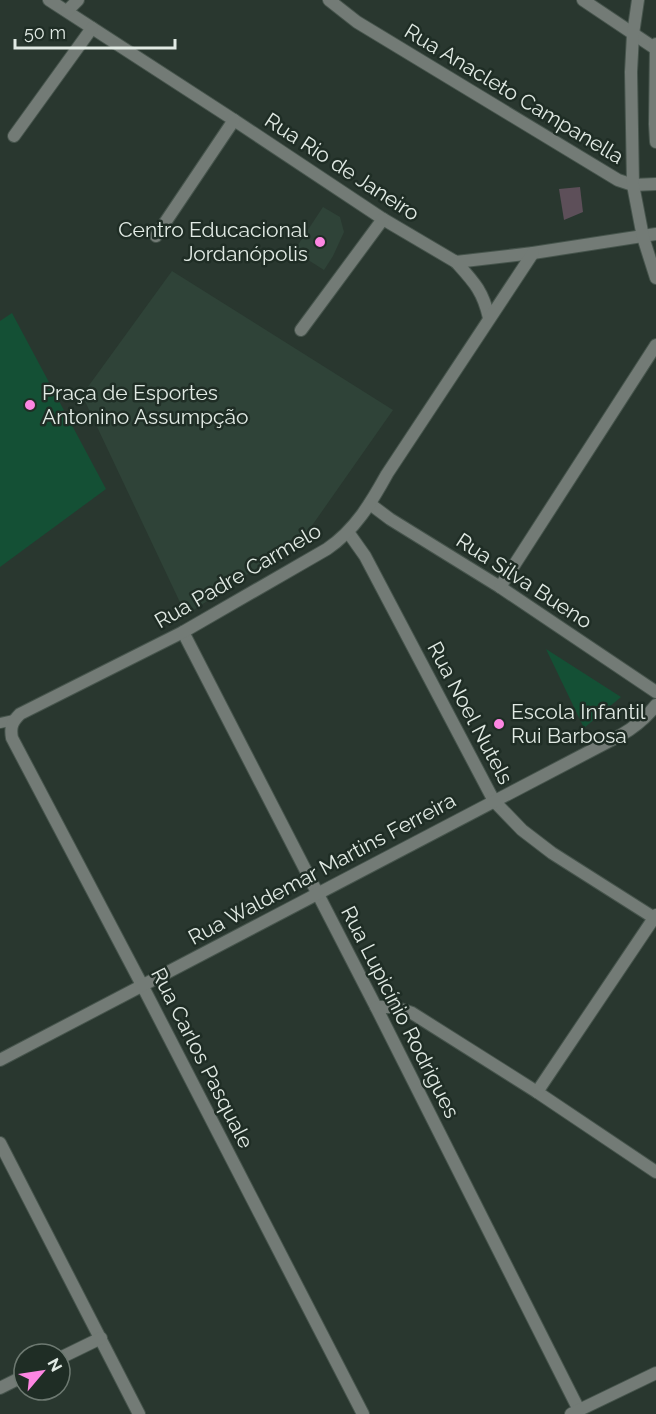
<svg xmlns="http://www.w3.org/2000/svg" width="656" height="1414" viewBox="0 0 656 1414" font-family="Raleway,sans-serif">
  <rect width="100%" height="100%" fill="#29372f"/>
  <!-- built -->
  <g fill="#2f4338">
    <path d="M323,207L340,217L344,232L333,256L324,270L294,251Z"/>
    <path d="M172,271L393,410L304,537L186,615L82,395Z"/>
  </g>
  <!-- green -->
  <g fill="#145035">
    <path d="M12,313L106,489L0,567V321Z"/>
    <path d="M546,649L621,697L584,728Z"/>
  </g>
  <!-- building -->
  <path fill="#5d4f59" d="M580,187L583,212L564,220L559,189Z"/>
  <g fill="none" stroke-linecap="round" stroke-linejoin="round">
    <!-- service casing -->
    <g stroke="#46544c" stroke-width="12">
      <path id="service" d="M0,723L14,720"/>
    </g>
    <!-- minor casing -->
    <g stroke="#46544c" stroke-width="14">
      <g id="minor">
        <path d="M49,0L234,120L383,219L456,262L533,253L656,234"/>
        <path d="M329,0L357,22L618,180L633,185L656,184"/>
        <path d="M583,0L656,49"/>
        <path d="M67,11L78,0"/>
        <path d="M14,136L92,28"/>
        <path d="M156,236L234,120"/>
        <path d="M456,262C474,282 483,291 489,318"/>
        <path d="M301,330L383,219"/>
        <path d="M370,504L390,519L500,587L656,692"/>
        <path d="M348,532L365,556L494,801L522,830L552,853L656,919"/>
        <path d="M500,587L656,345"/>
        <path d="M183,632L376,1007L579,1410"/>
        <path d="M376,1007H394L412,1013L537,1092L656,1172"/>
        <path d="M537,1092L656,915"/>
        <path d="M0,1143L139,1414"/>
        <path d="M60,1358L101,1338"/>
        <path d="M0,1388L24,1376"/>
        <path d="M363,1414L142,985L12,738C10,727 12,722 20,714L183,632L327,549C355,530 371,503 387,474L533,253"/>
        <path d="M571,1414L656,1373"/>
      </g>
    </g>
    <!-- tertiary casing -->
    <g stroke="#46544c" stroke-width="14">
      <g id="tertiary">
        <path d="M638,0L633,34L631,72L633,185L643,237L656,278"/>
        <path d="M656,44L655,124L656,142"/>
        <path d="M0,1060L621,735C635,727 646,718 656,705"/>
      </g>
    </g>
    <!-- service -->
    <use href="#service" stroke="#737b76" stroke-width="10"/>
    <!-- minor -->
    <use href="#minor" stroke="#737b76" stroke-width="12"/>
    <!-- tertiary -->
    <use href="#tertiary" stroke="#737b76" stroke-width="12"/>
  </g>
  <!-- markers -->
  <g fill="#fd86e2" stroke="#1f2d25" stroke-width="2">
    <circle cx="320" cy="242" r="6"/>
    <circle cx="30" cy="405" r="6"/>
    <circle cx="499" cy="724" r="6"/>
  </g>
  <g text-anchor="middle" stroke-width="5" stroke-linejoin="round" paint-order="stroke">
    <!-- street labels -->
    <g font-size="21" fill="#e1eae4" stroke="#1f2d25">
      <text transform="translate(514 94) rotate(31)" y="7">Rua Anacleto Campanella</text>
      <text transform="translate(342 167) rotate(33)" y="7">Rua Rio de Janeiro</text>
      <text transform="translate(238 576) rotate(-30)" y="7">Rua Padre Carmelo</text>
      <text transform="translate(524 581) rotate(33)" y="7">Rua Silva Bueno</text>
      <text transform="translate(470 713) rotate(62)" y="7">Rua Noel Nutels</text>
      <text transform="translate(322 869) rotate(-28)" y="7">Rua Waldemar Martins Ferreira</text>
      <text transform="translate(400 1012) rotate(63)" y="7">Rua Lupicínio Rodrigues</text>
      <text transform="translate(202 1058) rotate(63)" y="7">Rua Carlos Pasquale</text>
    </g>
    <!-- poi labels -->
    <g font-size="21" fill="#e1eae4" stroke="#1f2d25" text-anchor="start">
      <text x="308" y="237" text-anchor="end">Centro Educacional<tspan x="308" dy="24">Jordanópolis</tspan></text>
      <text x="42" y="400">Praça de Esportes<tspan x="42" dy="24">Antonino Assumpção</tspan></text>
      <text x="511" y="719">Escola Infantil<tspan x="511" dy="24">Rui Barbosa</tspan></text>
    </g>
  </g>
  <!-- north arrow -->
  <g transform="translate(42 1372) rotate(61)"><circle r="28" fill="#1f2d25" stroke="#6d7971" stroke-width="1.5"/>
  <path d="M0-4.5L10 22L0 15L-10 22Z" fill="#fd86e2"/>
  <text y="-9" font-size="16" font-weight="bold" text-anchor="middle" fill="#e1eae4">N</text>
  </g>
  <!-- scale -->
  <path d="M15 39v9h160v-9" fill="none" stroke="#e1eae4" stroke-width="3"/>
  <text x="24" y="39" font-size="18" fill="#e1eae4" stroke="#1f2d25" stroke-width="4.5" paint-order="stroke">50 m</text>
</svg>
